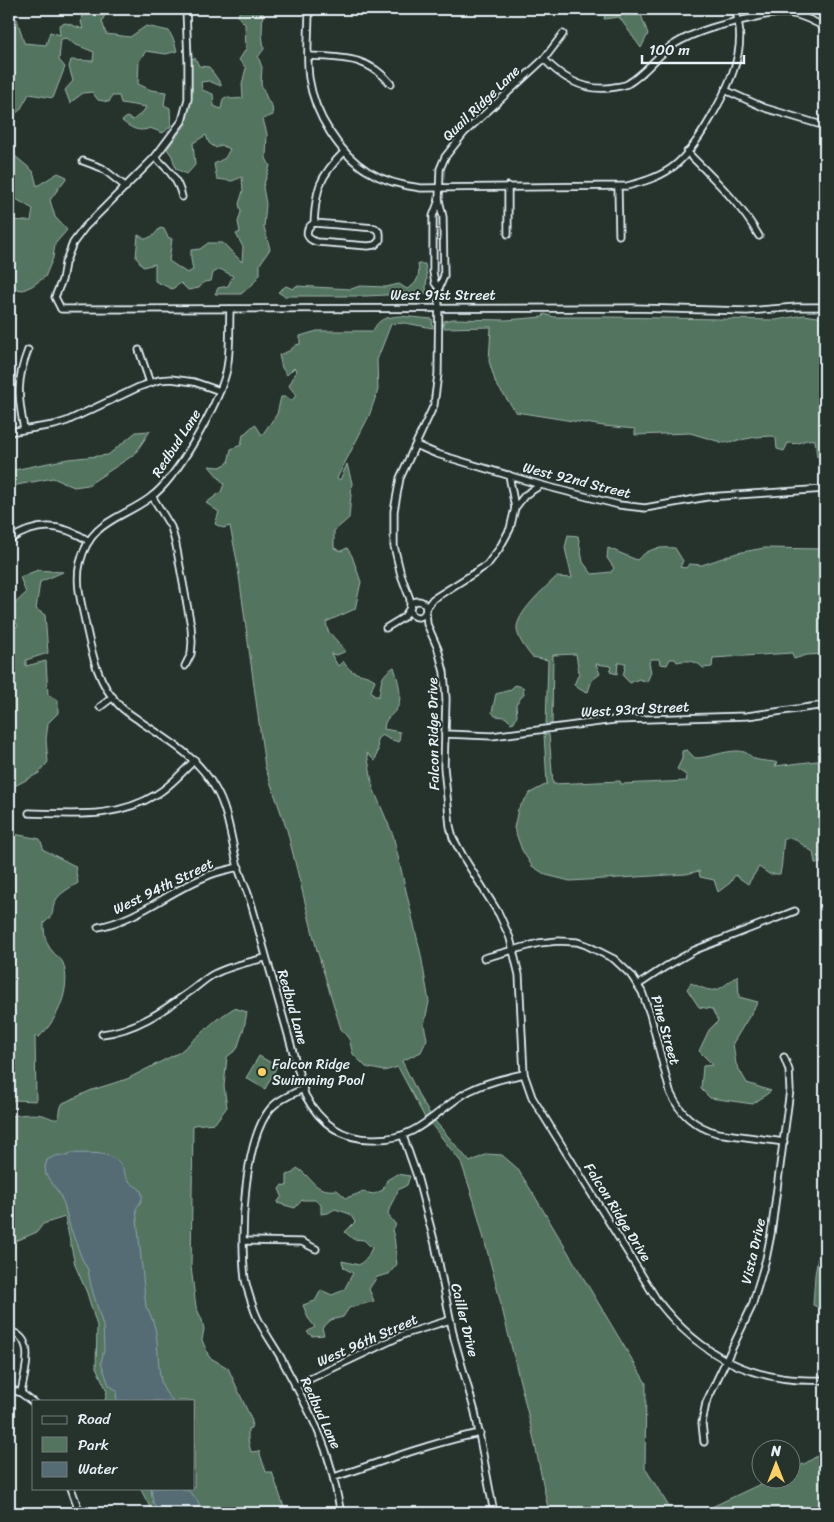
<svg xmlns="http://www.w3.org/2000/svg" width="834" height="1522" viewBox="0 0 834 1522" font-family="Sriracha,sans-serif">
  <rect width="100%" height="100%" fill="#26332d"/>
  <filter id="ink" filterUnits="userSpaceOnUse"><feTurbulence type="fractalNoise" baseFrequency=".02" numOctaves="2"/><feDisplacementMap in="SourceGraphic" scale="10" xChannelSelector="R" yChannelSelector="G"/><feConvolveMatrix kernelMatrix="1 2 1 2 8 2 1 2 1" color-interpolation-filters="sRGB"/></filter>
  <g filter="url(#ink)">
    <!-- green -->
    <g fill="#53745e" stroke="#9eb2ab">
      <path d="M83,9H108L102,21L106,34L130,37L146,26L169,31L174,41L177,51L166,54L146,51L139,61L138,84L151,90L166,92L164,105L170,108L171,126L163,133L150,128C139,133 131,128 122,121L127,117L133,120L143,112L146,107L121,103L119,96H112L109,102L98,100L92,92L83,93L70,103L65,90L73,81L69,67L71,60L93,61L94,52L74,44L67,38L61,39L59,60L65,67L53,98L29,94L20,110L9,119V18L17,19L24,43L46,45L50,32L60,35L59,25L66,23L83,29L81,21Z"/>
      <path d="M240,9H263L262,34L264,49L258,57L262,67L261,84L268,101L272,106L273,115L263,119L267,134L266,158L270,166L263,187L266,204L264,227L270,249L260,264V274L252,285L241,294H215L218,288L228,286L233,276L220,269L213,273L211,281L204,282L199,288L188,290L181,283L172,289L155,281V264L143,267L136,257L138,235L146,239L154,235L160,228L164,229L168,237L172,239L169,261L187,273L193,270L191,259V250L200,249L208,243H223L242,262L243,247L236,234L240,232L238,222L241,212L239,204L243,191L242,177L232,181L217,179L214,164L225,158L230,149L221,145L216,148L209,143L206,135L193,143L195,165L187,174L176,169L172,156L167,149L186,124L188,108L192,91L190,59L195,58L199,66L209,67L221,84V86L209,81L201,82L202,90L213,94L214,106L221,109L223,99L226,97L232,99L243,98L242,84L246,68L239,60L246,49L245,24L238,17Z"/>
      <path d="M606,9H639L648,34L641,48L619,17L604,19Z"/>
      <path d="M9,151L33,171L37,186L58,173L67,177L50,200L55,217L67,230L55,244L53,258L45,277L32,286L23,290L9,288V252L12,247L9,243V220L31,221L33,209L9,195Z"/>
      <path d="M418,264H425L427,278L426,287L427,293L366,296H284L278,292L286,286L293,289L296,286L351,289L360,286L386,287L399,284L407,289C418,284 420,275 418,264Z"/>
      <path d="M544,314L554,317H607L776,320L804,315L825,318V450L817,457L815,440C801,438 802,446 788,443L784,451L777,449L776,439L773,436L756,437L724,443L690,433L635,435V429L604,426L516,412L496,384L489,361L491,327L444,328V321L453,319L506,320L543,317Z"/>
      <path d="M399,316L432,319L433,328L405,323L391,324L377,360L378,390L369,416L337,478L340,480L347,464L352,483L349,518L334,531V548L341,551L347,548L352,556L361,582L355,609L326,622L328,631L346,651L337,655L331,654L338,666L343,661C353,678 362,671 375,680L371,691L374,696H379C382,680 380,676 394,667C398,680 404,698 396,710C390,718 385,717 384,729L400,732L399,742L389,739L382,735L377,739L378,750L375,761L367,753L373,788L393,835L421,955L429,1002L424,1025L427,1039L421,1052L402,1061L421,1100L430,1114L425,1118L398,1067L384,1071L366,1067L353,1054L349,1039L341,1029L317,950L287,830L265,767L237,561L230,526L223,528L215,524L219,512L206,503L221,492L224,484L209,466L220,467L228,463L231,449L241,445L243,435L255,424L262,435L277,414L281,397H287L292,401L296,395L289,386L297,370L294,368L287,375L282,368L279,355L289,351L296,345L300,344V336L317,331H373C379,318 385,318 399,316Z"/>
      <path d="M150,431L135,454L88,485L74,487L53,478L17,485L9,491V471L68,459L108,455L136,432Z"/>
      <path d="M568,535L578,536L583,562L592,574L611,572L614,568L607,558L608,548L637,560C649,548 658,547 675,548L683,561L680,567L686,568L689,564L702,565L737,553L764,548L825,549V654L807,655L794,659L792,653L713,658L712,667L703,668C696,660 686,660 677,662L675,659H670L667,665L660,664L659,659H651L649,663L651,672L647,682L639,679L630,683L623,676L626,663H618L617,674L610,672L611,666L596,664L600,674L592,680L588,692L581,690L574,685L579,673L576,654L553,655L552,724L546,725L548,660L532,657C526,649 519,641 517,630C515,614 545,588 556,577L572,578L565,548Z"/>
      <path d="M38,570L63,572L40,582L36,609L45,615L48,653L26,660V666L46,661L48,695L58,700V713L48,723L46,740L48,762L39,773L13,787L9,792V629L18,626L9,609L26,593L20,577Z"/>
      <path d="M515,685L523,687L524,694L516,704L517,716L514,722L511,723L505,717L495,716L492,712L496,694L510,690Z"/>
      <path d="M544,734H549L553,784L620,781L621,784L687,781L686,775L677,769L682,759V751L687,750L695,758C709,758 723,751 737,751C747,751 748,755 755,759C760,761 772,761 778,763L775,766L825,760V857L821,863H815L813,852L793,838L784,839C782,851 783,862 780,874H769L759,867L748,884L735,875L730,883L718,892L714,880L700,877L699,871L686,874L570,881L546,875L532,866L522,850L514,828L518,809L530,793L547,784Z"/>
      <path d="M9,833L40,839L44,850L75,866L78,883C70,888 59,893 55,902C50,914 57,912 44,923C44,934 45,943 53,952C56,956 61,958 63,963C72,987 58,1020 39,1037L35,1036L36,1101L14,1100L9,1105Z"/>
      <path d="M738,975L739,997L758,1002L733,1043L736,1064L747,1083L771,1091L753,1104L710,1098L701,1089L703,1066L713,1065L699,1051L709,1030L718,1021L712,1009L699,1007L687,989L691,983C717,995 716,992 738,975Z"/>
      <path d="M234,1008L247,1012L244,1028L237,1049L227,1057L224,1086L227,1107L215,1123L193,1125L191,1267L196,1307L202,1320L204,1329L202,1340L209,1357L228,1368L252,1421L251,1428L248,1429V1440L251,1452L259,1451L266,1472H272L286,1513H153L140,1488H194V1401H105L107,1391L96,1367L97,1326L87,1293L75,1265L65,1217L43,1224L37,1232L9,1244V1116C20,1115 31,1113 42,1115C48,1116 52,1120 58,1119C61,1114 59,1108 63,1103L92,1090L127,1079L180,1052L216,1020Z"/>
      <path d="M259,1056L277,1066L265,1089L246,1078Z"/>
      <path d="M435,1121L470,1162L487,1154L502,1155L517,1168L534,1195L646,1383L645,1468L673,1513H549L533,1435L497,1288L474,1201L461,1162L431,1124Z"/>
      <path d="M297,1168C315,1179 312,1192 337,1190L346,1198L363,1192L374,1194L383,1190L387,1180L397,1174L410,1176L407,1185L398,1190C395,1199 389,1205 388,1215L396,1225L392,1230C396,1241 395,1252 397,1264L389,1274L377,1277L369,1289L374,1301L349,1308L343,1317L331,1320L322,1328L324,1335L312,1336L307,1332L315,1327L308,1318L303,1305L315,1301L321,1290L332,1295L344,1290L353,1273L344,1268L342,1261L359,1265L367,1258L372,1248L364,1240L353,1239L345,1232L355,1222L350,1214L335,1209L328,1213L321,1214V1205L315,1200H302L295,1208L277,1203L282,1196L279,1189L282,1185L287,1186V1175L293,1173Z"/>
      <path d="M825,1215V1311L813,1305L815,1275Z"/>
      <path d="M825,1451V1513H699L769,1480H792V1469L806,1463Z"/>
    </g>
    <!-- water -->
    <g fill="#566c74" stroke="#90a1a9">
      <path d="M71,1153C84,1154 102,1151 114,1158C123,1163 123,1174 129,1181C133,1186 141,1187 142,1194C143,1200 139,1204 136,1209L146,1307C162,1331 155,1359 162,1385C164,1392 169,1396 173,1401H118L116,1397L117,1391L109,1385L101,1363L104,1349L103,1326L91,1286L88,1270L82,1259L70,1227L64,1204L59,1193L46,1175L45,1167L47,1160C54,1156 59,1154 67,1156Z"/>
      <path d="M151,1488C180,1488 190,1482 204,1513H160L153,1503Z"/>
    </g>
    <g fill="none" stroke-linecap="round" stroke-linejoin="round">
      <!-- street casing -->
      <g stroke="#e8f1f8" stroke-width="9">
        <g id="street">
          <path d="M186,9L188,61V99L182,121L155,157L85,227L73,243L65,263L62,280L55,297L61,309L635,308L747,311L797,307H825"/>
          <path d="M309,9C309,31 306,56 309,78C312,98 319,115 330,132C352,167 379,183 421,188L627,186C642,182 657,178 670,169C696,152 732,85 738,54C741,39 740,24 735,9"/>
          <path d="M309,56C342,58 368,56 391,84"/>
          <path d="M544,59C563,79 586,93 615,87C620,86 625,86 629,83C646,73 656,56 673,45C697,30 724,24 752,18C763,15 774,13 786,13C800,14 813,21 825,27"/>
          <path d="M725,90L765,108L825,126"/>
          <path d="M687,152C713,178 741,204 759,236"/>
          <path d="M155,157C168,169 178,179 182,197"/>
          <path d="M83,161L102,168L126,187"/>
          <path d="M508,186V234"/>
          <path d="M618,187L619,235"/>
          <path d="M314,223L375,228L380,233V240L375,245L368,246L317,242C305,239 304,229 314,223C316,189 319,177 344,152"/>
          <path d="M439,288L435,283L433,272V216L439,200L440,169L445,157L464,133L544,59L563,34"/>
          <path d="M230,309C229,330 231,352 226,373C217,406 178,477 151,497C122,519 90,520 80,563C75,584 82,605 86,626C92,654 98,684 119,705C125,712 134,716 141,722C169,741 198,757 215,788C229,811 231,841 238,867C242,880 248,892 252,906C270,969 287,1032 305,1095C320,1123 343,1140 375,1139C388,1139 401,1137 412,1131C433,1120 449,1102 469,1091C487,1082 505,1078 524,1074"/>
          <path d="M139,350L150,383"/>
          <path d="M24,429C18,397 16,381 28,350"/>
          <path d="M9,432L54,425L67,421L139,387L159,380L171,379L194,382L220,391"/>
          <path d="M416,445L437,454L541,485L619,505L645,508L707,497L825,489"/>
          <path d="M509,475L515,508"/>
          <path d="M152,496L171,527L176,545L191,626L192,642L191,654L185,666"/>
          <path d="M9,540C37,522 61,523 89,541"/>
          <circle cx="418" cy="609" r="8"/>
          <path d="M410,606V599L401,575L394,546V511L400,478L434,405L438,374L439,288L444,276L443,217L439,200"/>
          <path d="M426,608L433,599L487,565L499,549L510,529L515,508L525,495L541,485"/>
          <path d="M426,610L427,624L438,649L444,672L446,699L444,767L450,826L453,838L464,858L499,914L510,938L519,975L524,1074L532,1097L657,1300C700,1356 754,1384 825,1380"/>
          <path d="M386,628L404,617L410,608"/>
          <path d="M100,707L113,697"/>
          <path d="M445,734L492,736L614,720L747,716L825,705"/>
          <path d="M29,813C75,814 116,819 157,794C171,786 183,771 195,760"/>
          <path d="M98,927C137,920 168,892 205,877C215,872 227,870 239,867"/>
          <path d="M484,958L539,943L558,941L577,942L586,945L614,959L631,975L642,992L650,1014L670,1092C680,1114 694,1126 717,1133L784,1142"/>
          <path d="M638,985L665,967L695,950L795,911"/>
          <path d="M102,1034C137,1030 164,1010 192,990C199,985 206,978 214,974C230,966 248,962 265,958"/>
          <path d="M303,1089C292,1094 279,1099 271,1108C243,1140 240,1238 245,1279C247,1290 251,1301 255,1312C261,1328 272,1342 281,1358C297,1389 318,1424 328,1458C334,1476 337,1495 341,1513"/>
          <path d="M403,1136L417,1176L435,1244L454,1338L475,1412L494,1513"/>
          <path d="M244,1241L302,1242L316,1249"/>
          <path d="M9,1331C38,1338 24,1373 21,1393"/>
          <path d="M295,1386L405,1334L450,1320"/>
          <path d="M9,1389L21,1393L34,1403"/>
          <path d="M704,1442L702,1423L706,1403L752,1306L766,1259L771,1234L790,1090L789,1070L784,1057"/>
          <path d="M334,1477C382,1462 430,1443 480,1433"/>
          <path d="M71,1488L80,1513"/>
        </g>
      </g>
      <!-- street -->
      <use href="#street" stroke="#26332d" stroke-width="5.5"/>
    </g>
  </g>
  <!-- markers -->
  <circle fill="#ffd166" stroke="#26332d" stroke-width="2" cx="262" cy="1072" r="5"/>
  <g text-anchor="middle" stroke-width="4" stroke-linejoin="round" paint-order="stroke">
    <!-- street labels -->
    <g font-size="14" fill="#e8f1f8" stroke="#26332d">
      <text transform="translate(481 103) rotate(-44)" y="5">Quail Ridge Lane</text>
      <text x="443" y="300">West 91st Street</text>
      <text transform="translate(176 443) rotate(-57)" y="5">Redbud Lane</text>
      <text transform="translate(577 480) rotate(14)" y="5">West 92nd Street</text>
      <text transform="translate(635 709) rotate(-3)" y="5">West 93rd Street</text>
      <text transform="translate(433 734) rotate(-91)" y="5">Falcon Ridge Drive</text>
      <text transform="translate(163 886) rotate(-26)" y="5">West 94th Street</text>
      <text transform="translate(293 1007) rotate(74)" y="5">Redbud Lane</text>
      <text transform="translate(666 1030) rotate(74)" y="5">Pine Street</text>
      <text transform="translate(618 1212) rotate(58)" y="5">Falcon Ridge Drive</text>
      <text transform="translate(753 1251) rotate(-77)" y="5">Vista Drive</text>
      <text transform="translate(465 1320) rotate(76)" y="5">Cailler Drive</text>
      <text transform="translate(367 1340) rotate(-24)" y="5">West 96th Street</text>
      <text transform="translate(321 1413) rotate(65)" y="5">Redbud Lane</text>
    </g>
    <!-- poi labels -->
    <g font-size="14" fill="#e8f1f8" stroke="#26332d" text-anchor="start">
      <text x="272" y="1069">Falcon Ridge<tspan x="272" dy="16">Swimming Pool</tspan></text>
    </g>
  </g>
  <!-- margin -->
  <rect width="834" height="1522" fill="none" stroke="#26332d" stroke-width="30"/>
  <rect x="15" y="15" width="804" height="1492" fill="none" stroke="#e8f1f8" stroke-width="2" filter="url(#ink)"/>
  <!-- legend -->
  <rect x="32" y="1400" width="162" height="90" fill="#26332d" stroke="#747f7e"/>
  <rect x="42" y="1416" width="25" height="8" fill="#26332d" stroke="#747f7e"/>
  <text x="78" y="1424" font-size="15" fill="#e8f1f8">Road</text>
  <rect x="42" y="1437" width="25" height="15" fill="#53745e" stroke="#747f7e"/>
  <text x="78" y="1450" font-size="15" fill="#e8f1f8">Park</text>
  <rect x="42" y="1462" width="25" height="15" fill="#566c74" stroke="#747f7e"/>
  <text x="78" y="1474" font-size="15" fill="#e8f1f8">Water</text>
  <!-- north arrow -->
  <g transform="translate(776 1464)"><circle r="24" fill="#26332d" stroke="#747f7e"/>
  <path d="M0-4L9 19L0 12L-9 19Z" fill="#ffd166"/>
  <text y="-8" font-size="14" font-weight="bold" text-anchor="middle" fill="#e8f1f8">N</text>
  </g>
  <!-- scale -->
  <path d="M642 55v8h102v-8" fill="none" stroke="#e8f1f8" stroke-width="2.5"/>
  <text x="649" y="55" font-size="15" fill="#e8f1f8" stroke="#26332d" stroke-width="4" paint-order="stroke">100 m</text>
</svg>
